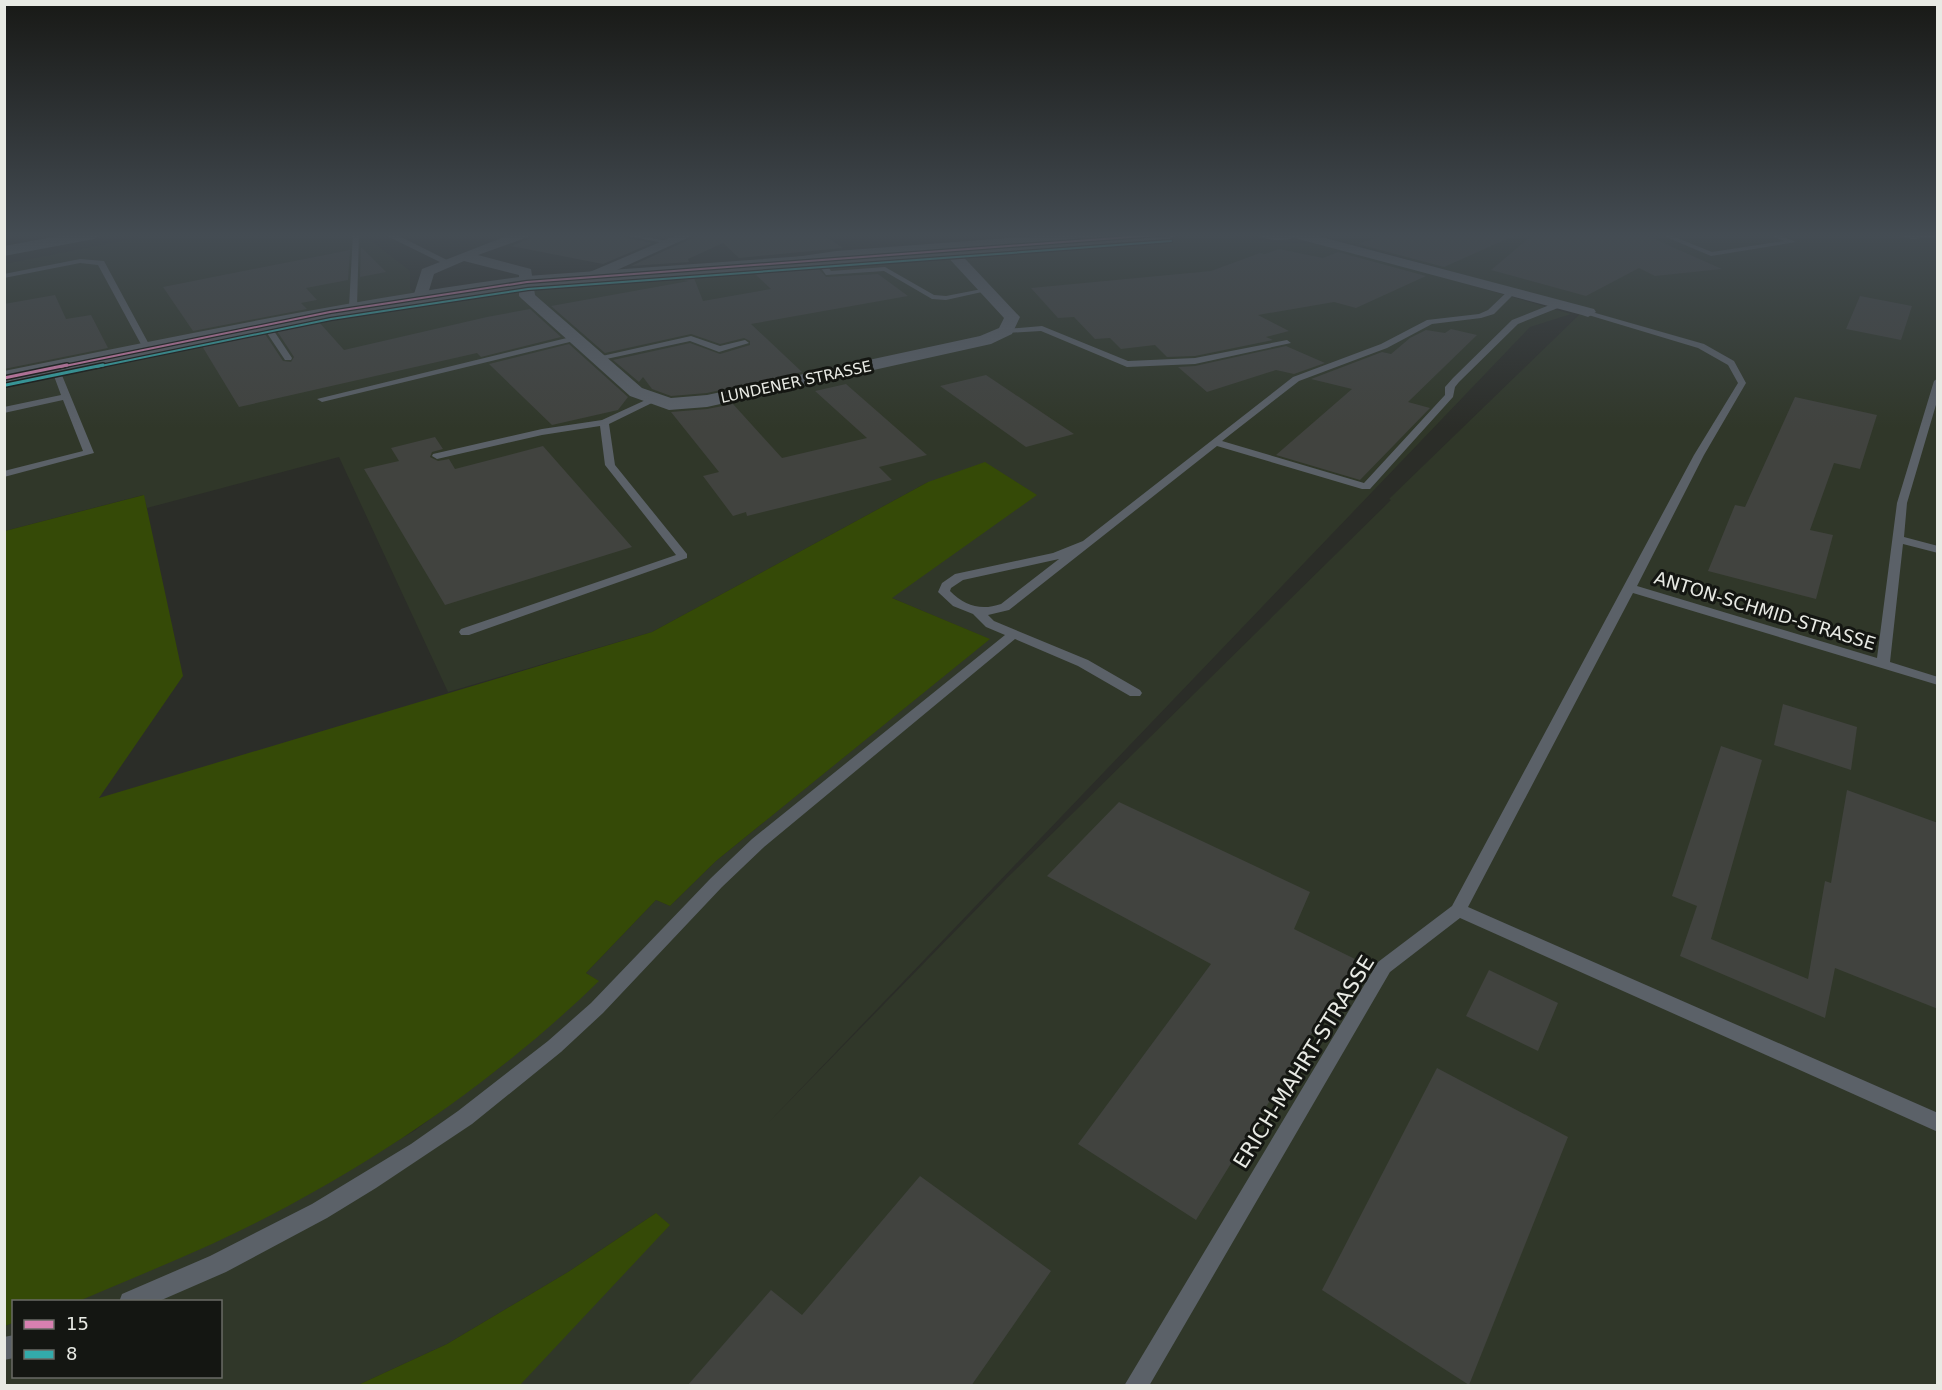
<svg xmlns="http://www.w3.org/2000/svg" width="1942" height="1390" viewBox="0 0 1942 1390" font-family="'DejaVu Sans',sans-serif">
  <rect width="100%" height="100%" fill="#2b2d28"/>
  <!-- built -->
  <path fill="#303729" d="M157,234H363L410,271V289L422,298L483,290L1217,235L1270,242L1315,244L1356,252L1571,314L1530,327L767,1124L1008,877L1391,500L1389,499L1581,313L1590,310L1328,237L1336,234H1937V1385H519L656,1213L568,1272L447,1344L358,1385H5V1326L13,1323L14,1376H220V1302L75,1301L213,1243L292,1203L414,1131L499,1068L598,981L586,973L656,900L670,906L716,861L989,639L892,598L928,482L652,632L448,692L339,457L147,508L143,495L5,531V264Z"/>
  <!-- green -->
  <g fill="#354a07">
    <path d="M985,462L1037,495L892,598L990,639L716,861L670,906L656,900L586,973L599,981C489,1088 351,1180 212,1244C170,1263 128,1280 86,1298L75,1302H14L13,1323L5,1326V531L144,495L183,676L99,798L652,632L928,482Z"/>
    <path d="M656,1213L670,1225L520,1385H358L447,1344L568,1272Z"/>
  </g>
  <!-- building -->
  <g fill="#41433f">
    <path d="M532,234H616L618,236L652,243L603,264L511,246L529,239Z"/>
    <path d="M698,234H822L843,248L739,258L723,243L688,259L689,262L631,266L697,236Z"/>
    <path d="M1387,234H1518L1444,267L1358,244Z"/>
    <path d="M1534,234H1643L1722,269L1655,276L1639,268L1586,296L1491,270Z"/>
    <path d="M361,248H362L386,272L360,277Z"/>
    <path d="M1279,249L1323,258L1338,252L1426,276L1356,308L1334,302L1258,315L1289,331L1266,337L1273,340L1195,356L1167,357L1155,345L1121,349L1110,338L1095,339L1074,317L1058,318L1031,288L1211,271L1260,253L1265,254Z"/>
    <path d="M350,250L348,280L306,288L317,300L301,303L307,309L193,331L163,287Z"/>
    <path d="M818,268L826,277L878,274L908,296L751,324L802,372L707,393L671,396L652,389L643,377L639,382L613,360L690,343L720,354L750,345V341L744,338L720,344L691,334L605,353L551,306L689,281L677,279L694,278L703,301L771,289L754,273Z"/>
    <path d="M55,295L66,319L91,315L108,348L4,369V304Z"/>
    <path d="M1860,296L1912,306L1901,340L1846,329Z"/>
    <path d="M530,309L561,337L481,357L477,353L239,407L202,346L265,334L283,361L291,362L294,357L277,331L319,322L344,350L487,317Z"/>
    <path d="M1451,329L1477,335L1408,402L1430,408L1360,480L1276,455L1352,389L1311,379L1382,352L1391,354L1410,338L1426,330L1445,333Z"/>
    <path d="M569,344L628,397L618,410L552,425L489,364Z"/>
    <path d="M1286,346L1325,363L1294,374L1276,370L1207,392L1178,367L1195,366Z"/>
    <path d="M986,375L1074,434L1026,447L940,386Z"/>
    <path d="M846,384L927,455L879,467L892,480L747,516L746,512L733,516L703,476L719,472L671,412L707,409L733,404L782,458L867,438L815,391Z"/>
    <path d="M1795,397L1877,415L1860,469L1834,463L1810,530L1833,535L1816,599L1708,571L1735,505L1745,507Z"/>
    <path d="M435,437L443,449L432,452L430,457L438,461L449,459L455,469L543,446L632,547L445,605L364,469L399,461L391,448Z"/>
    <path d="M1783,704L1857,727L1851,770L1774,745Z"/>
    <path d="M1721,746L1762,760L1711,939L1808,979L1825,881L1831,883L1847,790L1938,823V1009L1835,968L1825,1018L1680,956L1697,906L1672,896Z"/>
    <path d="M1119,802L1310,892L1294,929L1357,960L1196,1220L1078,1144L1211,964L1047,876Z"/>
    <path d="M1489,970L1558,1003L1538,1051L1466,1016Z"/>
    <path d="M1437,1068L1568,1137L1469,1385L1322,1290Z"/>
    <path d="M920,1176L1051,1271L971,1386H687L771,1290L802,1315Z"/>
  </g>
  <g fill="none" stroke-linecap="round" stroke-linejoin="round">
    <!-- service -->
    <g fill="#5b6168" fill-rule="evenodd">
      <path d="M353,234H359L357,307L353,309L349,307Z"/>
      <path d="M389,234H395L453,263L446,265L389,237Z"/>
      <path d="M618,234H630L672,242L669,244Z"/>
      <path d="M1063,234H1086L1083,236L793,260L789,258L836,251Z"/>
      <path d="M1659,234H1667L1712,252L1784,241L1768,234H1776L1796,242L1711,256Z"/>
      <path d="M1893,234H1938V237L1912,239Z"/>
      <path d="M816,258H822L831,271L885,267L934,295L946,296L987,288L991,290L946,300L932,299L884,271L826,275L815,260Z"/>
      <path d="M80,259L104,261L151,348L150,350L143,348L98,265L80,263L4,278V274Z"/>
      <path d="M1509,290L1516,292L1494,314L1481,318L1432,324L1387,348L1299,381L1222,441L1364,483L1445,395V387L1453,378L1512,320L1557,302H1563V306L1518,324L1459,382L1455,387L1453,397L1370,489H1362L1217,446L1009,610L988,615L994,621L1088,660L1140,690L1142,693L1140,696H1130L1078,666L1015,639L764,847L722,887L603,1013L561,1052L472,1124L376,1188L327,1218L226,1272L157,1302H119L122,1294L210,1256L312,1204L411,1144L458,1111L548,1041L591,1003L711,878L752,839L1005,635L986,627L973,614L953,606L938,592L942,583L955,574L1053,553L1083,541L1293,377L1381,344L1427,320L1479,314L1488,310ZM1059,559L1001,604C981,611 965,606 950,591L951,588L963,580Z"/>
      <path d="M1585,310L1704,344L1734,361L1746,383L1704,455L1637,586L1877,658L1897,503L1934,381L1938,378V398L1907,503L1904,537L1938,546V553L1903,544L1890,662L1938,677V685L1633,593L1468,907L1938,1113V1132L1460,918L1390,972L1149,1386H1124L1378,962L1452,906L1694,455L1738,383L1728,365L1698,348L1585,314Z"/>
      <path d="M262,322H268L292,358L291,360H285L261,324Z"/>
      <path d="M1042,326L1128,361L1195,358L1287,340L1291,343L1195,364L1127,367L1041,331L1006,333L1002,331L1006,329Z"/>
      <path d="M575,336H578V340L322,402L317,399Z"/>
      <path d="M691,336L720,346L745,340L749,343L719,352L690,341L597,361L593,358Z"/>
      <path d="M55,365L59,368L94,453L4,477V471L83,451L63,400L4,413V407L61,395L51,368Z"/>
      <path d="M650,398L658,400L609,424L615,465L687,554V558L469,635H461L459,632L461,629L676,555L605,465L600,426L542,435L437,459L432,456L433,454L542,429L602,420Z"/>
      <path d="M14,1335V1358L4,1360V1337Z"/>
    </g>
    <!-- minor -->
    <g fill="#5b6168" fill-rule="evenodd">
      <path d="M512,234H530L528,237L478,255L531,269L535,295L642,388L671,398L707,395L980,336L999,328L1004,318L944,253L942,250L949,246L954,247L1020,317L1012,334L991,344L707,407L669,410L630,396L522,299L519,296V275L464,261L434,274L427,297H417L414,294L422,269Z"/>
      <path d="M679,234H696L595,280L590,281L583,277L585,274Z"/>
      <path d="M1290,234H1310L1594,309L1596,312L1588,317L1582,315L1291,237Z"/>
    </g>
    <!-- tertiary -->
    <g fill="#5b6168" fill-rule="evenodd">
      <path d="M1109,234H1178L1170,239L527,288L330,318L4,384V371C178,336 351,299 527,276Z"/>
      <path d="M1257,234H1300C1293,242 1264,242 1257,234Z"/>
    </g>
    <!-- primary -->
    <path fill="#5a636a" fill-rule="evenodd" d="M70,234H102L94,239L4,256V246Z"/>
    <!-- bus-1-far1 casing -->
    <g stroke="#141612" stroke-width="4.5">
      <path id="bus-1-far1" d="M60,367L330,312L527,282L1170,234"/>
    </g>
    <!-- bus-1 casing -->
    <g stroke="#141612" stroke-width="6">
      <path id="bus-1" d="M4,378L67,365"/>
    </g>
    <!-- bus-2-far1 casing -->
    <g stroke="#141612" stroke-width="4.5">
      <path id="bus-2-far1" d="M96,367L331,319L528,289L1171,241"/>
    </g>
    <!-- bus-2 casing -->
    <g stroke="#141612" stroke-width="6">
      <path id="bus-2" d="M6,385L103,365"/>
    </g>
    <!-- bus-1-far1 -->
    <use href="#bus-1-far1" stroke="#d780b0" stroke-width="2"/>
    <!-- bus-1 -->
    <use href="#bus-1" stroke="#d780b0" stroke-width="3"/>
    <!-- bus-2-far1 -->
    <use href="#bus-2-far1" stroke="#33abab" stroke-width="2"/>
    <!-- bus-2 -->
    <use href="#bus-2" stroke="#33abab" stroke-width="3"/>
  </g>
  <!-- sky -->
  <linearGradient id="sky" x2="0" y2="1"><stop stop-color="#181916"/><stop offset="0.55" stop-color="#444c53"/><stop offset="1" stop-color="#444c53" stop-opacity="0"/></linearGradient>
  <rect width="1942" height="428" fill="url(#sky)"/>
  <g text-anchor="middle" stroke-width="6" stroke-linejoin="round" paint-order="stroke">
    <!-- far-street labels -->
    <g font-size="15" fill="#e8eae4" stroke="#141612">
      <text transform="translate(796 382) rotate(-12)" y="5">LUNDENER STRASSE</text>
    </g>
    <!-- street labels -->
    <g font-size="18" fill="#e8eae4" stroke="#141612">
      <text transform="translate(1765 611) rotate(17)" y="6">ANTON-SCHMID-STRASSE</text>
    </g>
    <!-- near-street labels -->
    <g font-size="21" fill="#e8eae4" stroke="#141612">
      <text transform="translate(1304 1062) rotate(-58)" y="7">ERICH-MAHRT-STRASSE</text>
    </g>
  </g>
  <!-- border -->
  <rect width="1942" height="1390" fill="none" stroke="#e8eae4" stroke-width="12"/>
  <!-- legend -->
  <rect x="12" y="1300" width="210" height="78" fill="#141612" stroke="#696b66" stroke-width="1.5"/>
  <rect x="24" y="1320" width="30" height="9" fill="#d780b0" stroke="#696b66" stroke-width="1.5"/>
  <text x="66" y="1330" font-size="18" fill="#e8eae4">15</text>
  <rect x="24" y="1350" width="30" height="9" fill="#33abab" stroke="#696b66" stroke-width="1.5"/>
  <text x="66" y="1360" font-size="18" fill="#e8eae4">8</text>
</svg>
